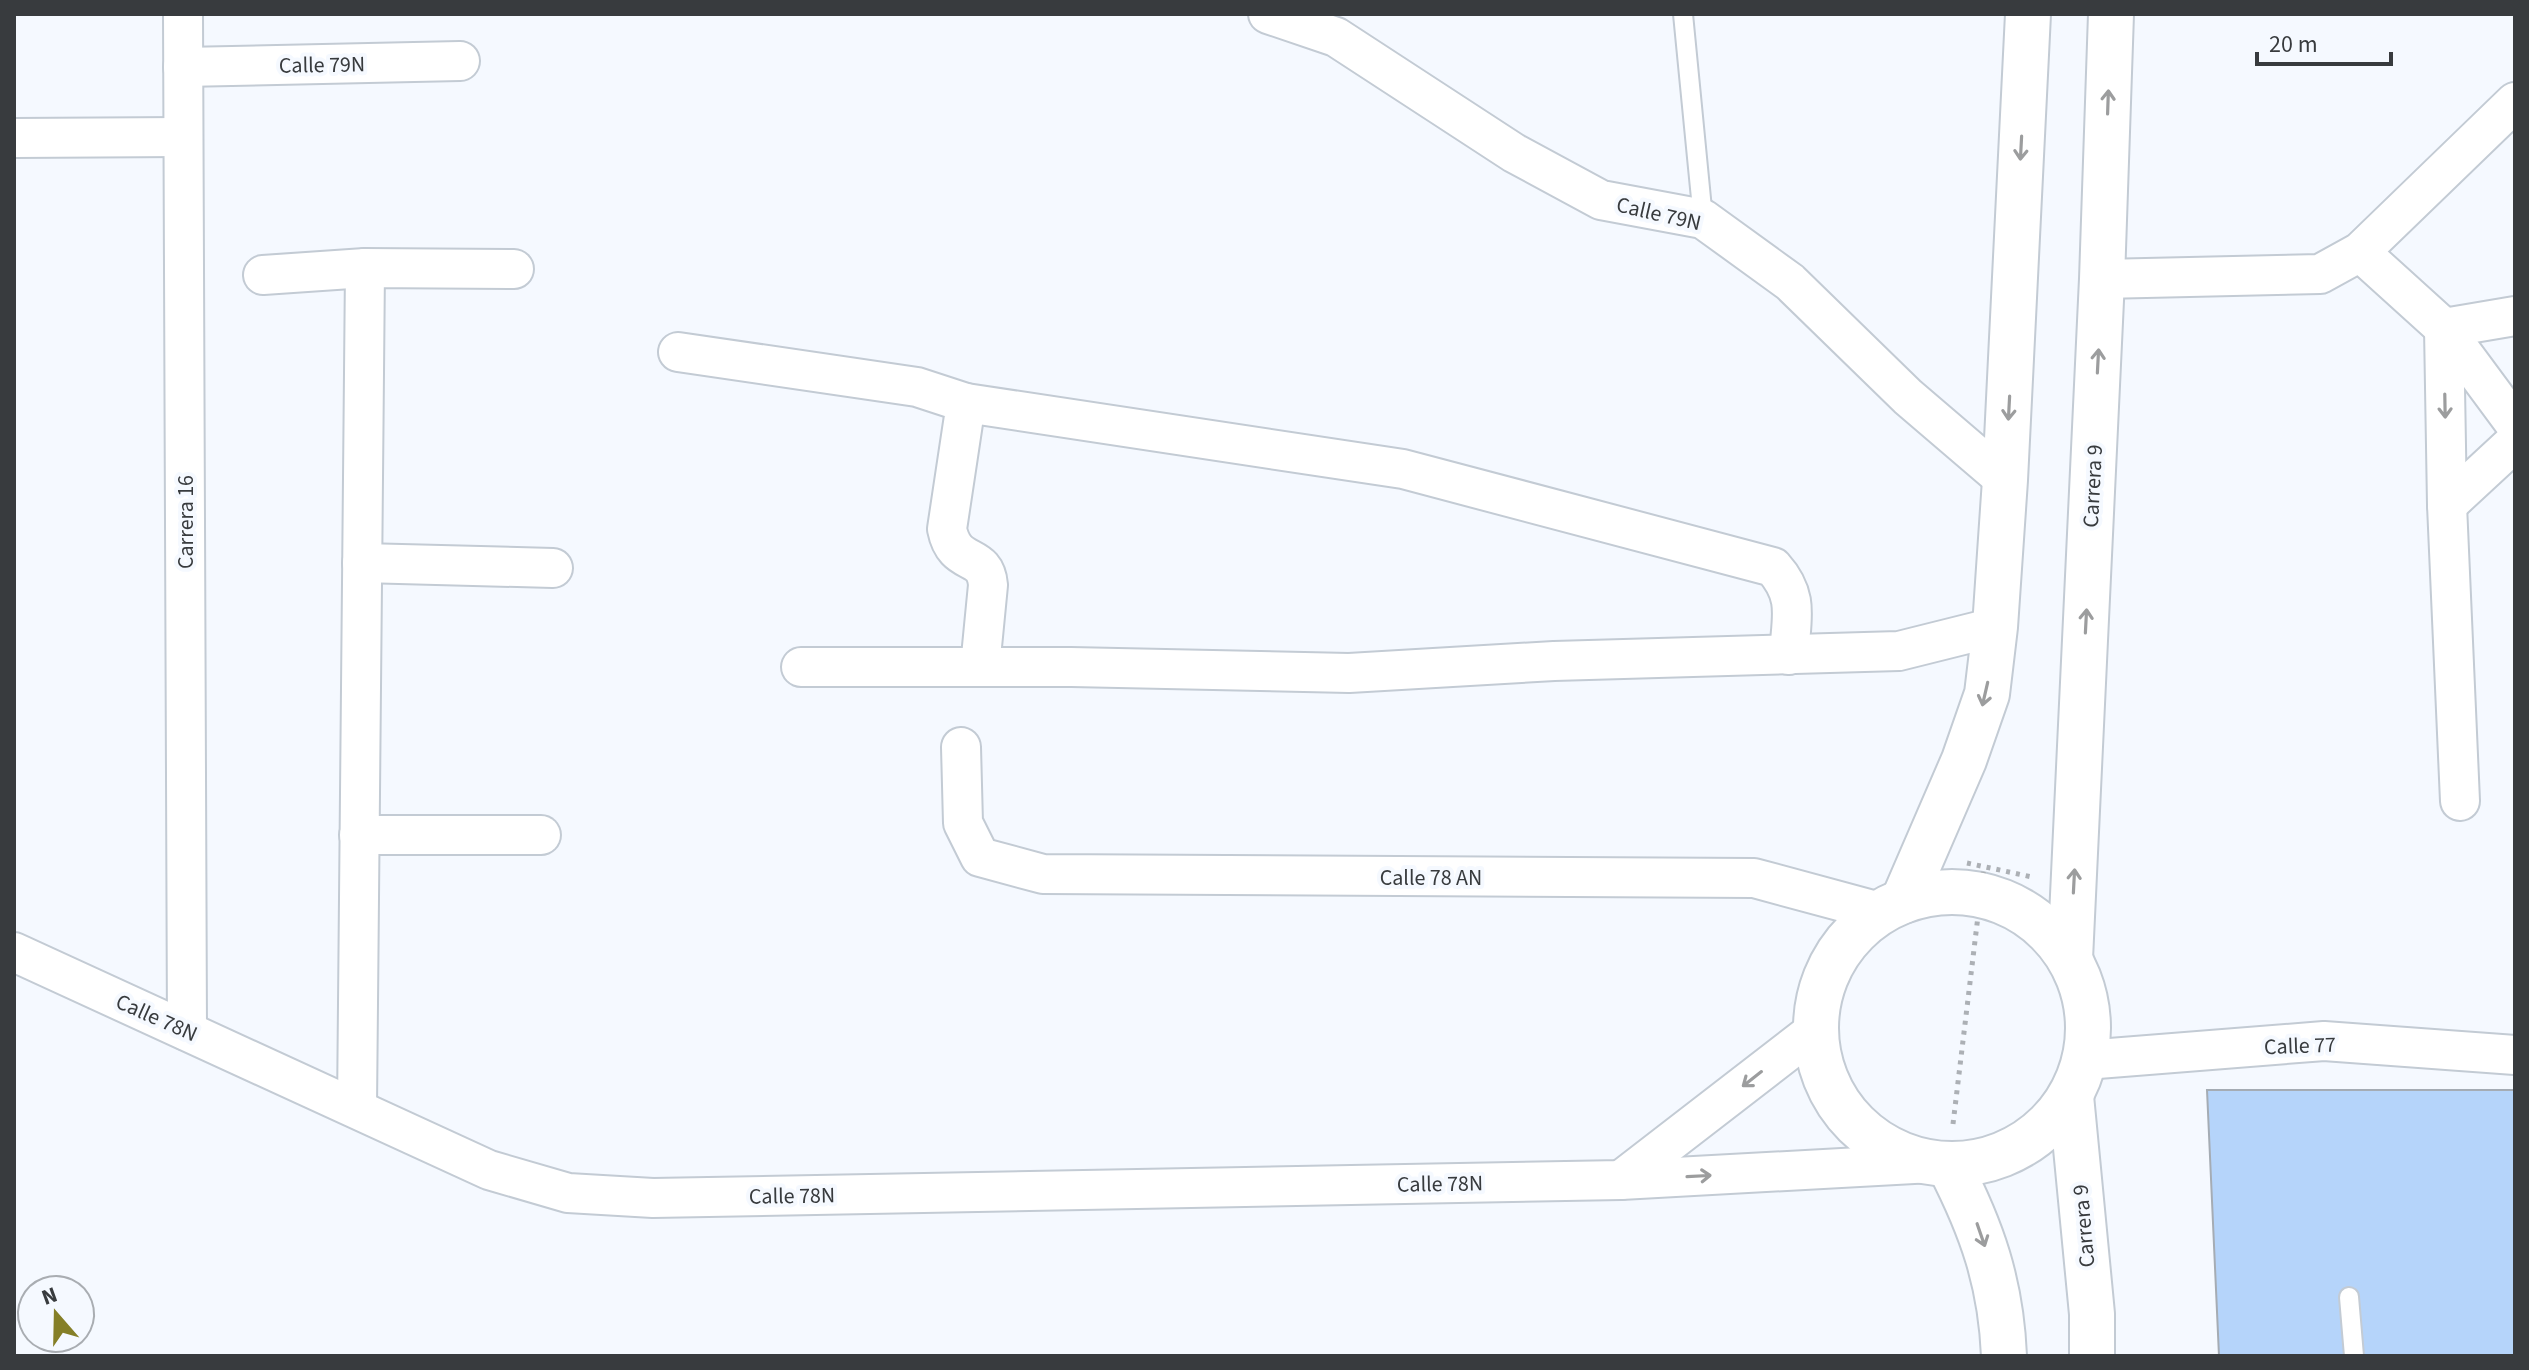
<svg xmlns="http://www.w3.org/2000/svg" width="2529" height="1370" viewBox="0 0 2529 1370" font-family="'Source Sans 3',sans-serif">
  <rect width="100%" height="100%" fill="#f5f9ff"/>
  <!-- building -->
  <path fill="#b5d4fa" stroke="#a5acb4" stroke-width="2" d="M2207,1090H2515V1356H2219Z"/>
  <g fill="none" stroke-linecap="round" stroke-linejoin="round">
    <!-- lane casing -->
    <g stroke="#c3cbd4" stroke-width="22">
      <g id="lane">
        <path d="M1683,14L1703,219"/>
        <path d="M2349,1297L2354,1356"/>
      </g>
    </g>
    <!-- street casing -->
    <g stroke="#c3cbd4" stroke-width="42">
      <g id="street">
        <path d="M183,14L187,1031"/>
        <path d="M1268,14L1336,37L1514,153L1601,200L1703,219L1790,282L1908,397L2005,480"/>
        <path d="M183,67L460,61"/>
        <path d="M14,138L183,137"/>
        <path d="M2360,252L2444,328L2515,424"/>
        <path d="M263,275L365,268L514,269"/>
        <path d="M2102,279L2320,274L2360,252L2515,102"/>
        <path d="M2444,328L2447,505L2460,801"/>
        <path d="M2444,328L2515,316"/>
        <path d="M678,352L917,387L966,403L947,529C955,569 985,550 988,585L980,667"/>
        <path d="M966,403L1403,469L1773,567C1800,597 1791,618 1789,655"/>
        <path d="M2447,505L2515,442"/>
        <path d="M362,563L553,568"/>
        <path d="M801,667H1071L1349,673L1554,661L1899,651L1995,627"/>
        <path d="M961,747L963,823L980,857L1043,874L1754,878L1880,912"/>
        <path d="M359,835H541"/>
        <path d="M14,952L489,1170L568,1193L653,1198L1621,1180L1932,1163"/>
        <path d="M2085,1060L2324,1041L2515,1055"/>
        <path d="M357,1108L365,268"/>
        <path d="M1621,1180L1814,1031"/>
      </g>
    </g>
    <!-- primary casing -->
    <g stroke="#c3cbd4" stroke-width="48">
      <g id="primary">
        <circle cx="1952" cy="1028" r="136"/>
        <path d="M1903,901L1964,760L1987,694L1995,627L2005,480L2028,14"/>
        <path d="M2070,959L2102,279L2111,14"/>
        <path d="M2071,1096L2092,1314V1356"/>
        <path d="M1949,1165C1982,1229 2001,1283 2004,1356"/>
      </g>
    </g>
    <!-- path -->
    <g stroke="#acb0b5" stroke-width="5" stroke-dasharray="4 6" stroke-linecap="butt">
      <path d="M1967,863L2032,877"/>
      <path d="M1953,1124L1984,866"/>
    </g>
    <!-- lane -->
    <use href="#lane" stroke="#fff" stroke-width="18"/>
    <!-- street -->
    <use href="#street" stroke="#fff" stroke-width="38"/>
    <!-- primary -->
    <use href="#primary" stroke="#fff" stroke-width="44"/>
  </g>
  <!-- one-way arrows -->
  <defs><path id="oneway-shaft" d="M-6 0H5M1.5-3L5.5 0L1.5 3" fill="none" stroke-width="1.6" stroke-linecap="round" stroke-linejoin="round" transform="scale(2)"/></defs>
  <g stroke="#9c9d9e">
    <use href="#oneway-shaft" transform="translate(2108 102) rotate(-88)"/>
    <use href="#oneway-shaft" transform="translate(2021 148) rotate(93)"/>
    <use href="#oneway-shaft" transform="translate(2098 361) rotate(-87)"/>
    <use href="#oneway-shaft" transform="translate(2445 406) rotate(89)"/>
    <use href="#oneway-shaft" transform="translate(2009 408) rotate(93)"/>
    <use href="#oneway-shaft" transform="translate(2086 621) rotate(-87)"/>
    <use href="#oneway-shaft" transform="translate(1985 694) rotate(103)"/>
    <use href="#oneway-shaft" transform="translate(2074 881) rotate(-87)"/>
    <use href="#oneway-shaft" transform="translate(1752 1079) rotate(142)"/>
    <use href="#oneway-shaft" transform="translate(1699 1176) rotate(-3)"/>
    <use href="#oneway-shaft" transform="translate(1981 1235) rotate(71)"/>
  </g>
  <g text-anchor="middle" stroke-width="8" stroke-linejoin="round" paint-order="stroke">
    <!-- street labels -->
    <g font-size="22" fill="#383b3e" stroke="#f5f9ff">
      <text transform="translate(322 64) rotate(-1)" y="8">Calle 79N</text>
      <text transform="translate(1659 213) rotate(13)" y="8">Calle 79N</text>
      <text transform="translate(2092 486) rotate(-87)" y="8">Carrera 9</text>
      <text transform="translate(185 522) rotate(-90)" y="8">Carrera 16</text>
      <text x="1431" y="885">Calle 78 AN</text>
      <text transform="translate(157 1017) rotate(24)" y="8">Calle 78N</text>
      <text transform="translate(2300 1045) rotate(-2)" y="8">Calle 77</text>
      <text transform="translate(1440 1183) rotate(-1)" y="8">Calle 78N</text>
      <text transform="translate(792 1195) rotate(-1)" y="8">Calle 78N</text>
      <text transform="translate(2083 1226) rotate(-95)" y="8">Carrera 9</text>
    </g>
  </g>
  <!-- border -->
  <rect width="2529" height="1370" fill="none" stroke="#383b3e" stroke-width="32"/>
  <!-- north arrow -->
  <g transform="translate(56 1314) rotate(340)"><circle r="38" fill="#f5f9ff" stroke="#a9adb2" stroke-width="2"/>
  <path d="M0-6L14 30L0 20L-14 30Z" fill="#857f27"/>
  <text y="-12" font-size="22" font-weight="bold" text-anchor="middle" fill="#383b3e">N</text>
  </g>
  <!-- scale -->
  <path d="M2257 52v12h134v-12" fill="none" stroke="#383b3e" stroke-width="4"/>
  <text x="2269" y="52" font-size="24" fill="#383b3e" stroke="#f5f9ff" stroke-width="6" paint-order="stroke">20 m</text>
</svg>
